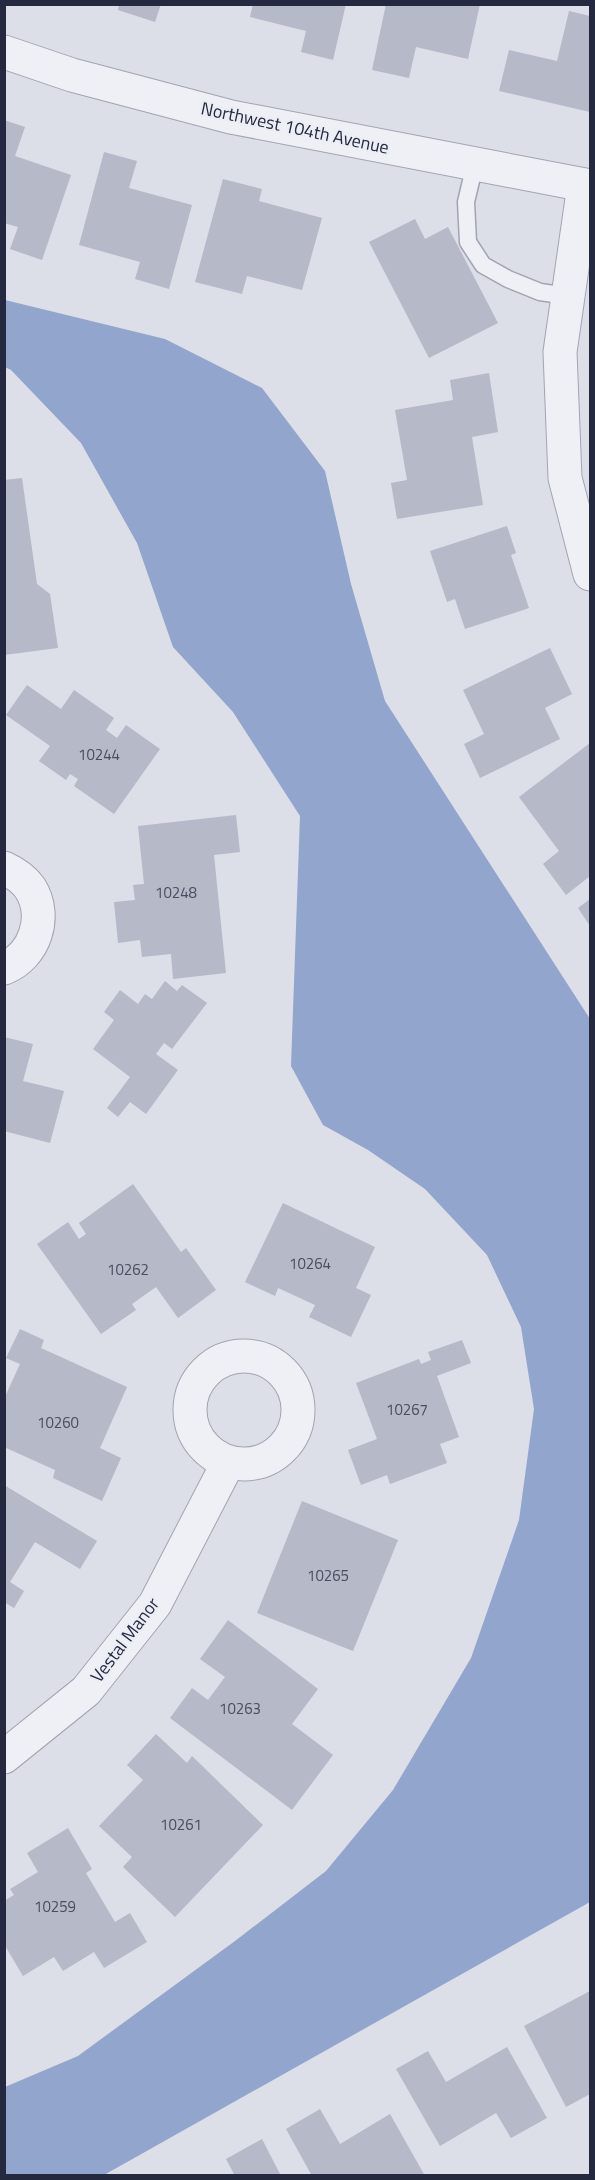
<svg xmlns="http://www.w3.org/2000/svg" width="595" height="2180" viewBox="0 0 595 2180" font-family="'Titillium Web',sans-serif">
  <rect width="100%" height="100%" fill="#dcdee8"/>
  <!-- water -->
  <path fill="#92a5cc" d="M5,300L165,339L262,388L325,471L351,584L385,701L590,1019V1902L104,2175H5V2087L78,2056L235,1941L326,1871L393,1790L471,1658L519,1520L534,1409L521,1327L487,1255L425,1189L368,1150L323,1125L291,1066L300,816L233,712L173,647L137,543L81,443L11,370L5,367Z"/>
  <!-- building -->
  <g fill="#b5b9c8">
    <path d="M119,4H161L155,22L118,10Z"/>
    <path d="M253,4H346L333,60L301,52L306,31L250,17Z"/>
    <path d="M386,4H480L468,59L416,47L409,78L372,70Z"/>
    <path d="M569,11L590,16V112L499,91L509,50L557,61Z"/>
    <path d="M4,120L25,127L15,156L71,175L42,260L10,249L18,227L4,223Z"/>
    <path d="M104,152L137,161L129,188L192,205L169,289L135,279L140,262L79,245Z"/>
    <path d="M223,179L262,189L259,201L322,218L302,290L247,276L242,294L195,282Z"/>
    <path d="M415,219L425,239L448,227L498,323L429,358L369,242Z"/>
    <path d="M489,373L498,432L472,437L483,505L397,519L391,483L407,480L395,410L453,400L450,380Z"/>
    <path d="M22,478L37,584L50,594L58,648L4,655V480Z"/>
    <path d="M507,526L516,553L511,555L529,608L465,629L455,599L447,602L430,551Z"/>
    <path d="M550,648L572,694L545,708L560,739L480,778L464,744L484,734L463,690Z"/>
    <path d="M27,685L61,709L74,690L114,718L106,730L117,738L126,725L160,749L114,814L74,786L78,779L70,774L66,780L39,761L50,746L6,715Z"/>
    <path d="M590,743V876L566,895L543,864L559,851L519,797Z"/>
    <path d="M236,815L240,852L214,855L226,973L173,979L171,954L142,957L140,940L118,943L114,902L135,900L133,885L144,884L138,826Z"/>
    <path d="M590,899V926L578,908Z"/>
    <path d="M165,981L177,991L182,985L207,1003L172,1049L164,1043L156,1054L178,1070L146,1114L130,1102L118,1117L107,1108L130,1077L93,1049L114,1020L104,1012L120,990L138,1004L145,994L152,999Z"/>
    <path d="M4,1037L33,1044L23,1081L64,1091L50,1143L4,1131Z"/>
    <path d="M133,1184L181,1252L186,1248L216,1290L178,1318L156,1287L132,1304L136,1310L101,1334L37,1244L68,1222L79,1239L86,1234L79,1223Z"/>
    <path d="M283,1203L375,1247L356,1288L371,1295L351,1337L309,1317L315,1305L278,1288L275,1296L245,1282Z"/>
    <path d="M20,1329L44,1340L41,1348L127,1387L100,1448L121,1458L102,1501L53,1478L55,1470L4,1447V1399L20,1364L6,1358Z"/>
    <path d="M462,1340L471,1363L437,1376L459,1437L440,1444L447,1463L390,1484L387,1475L361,1485L348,1450L377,1439L356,1383L419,1359L421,1364L431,1360L428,1352Z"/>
    <path d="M4,1485L97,1541L80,1569L35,1542L10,1582L24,1591L14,1608L4,1602Z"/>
    <path d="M302,1501L398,1540L353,1651L257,1613Z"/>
    <path d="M228,1620L318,1689L292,1724L333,1755L292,1810L170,1718L192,1688L208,1700L225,1677L200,1659Z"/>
    <path d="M156,1734L187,1763L192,1756L263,1825L175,1917L123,1867L132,1857L99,1826L143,1780L127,1765Z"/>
    <path d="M68,1828L92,1869L86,1873L115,1922L130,1913L147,1942L104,1968L94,1952L63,1971L54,1957L23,1976L4,1944V1901L14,1895L10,1889L38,1872L27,1853Z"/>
    <path d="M590,1991V2094L566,2107L524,2026Z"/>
    <path d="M507,2047L547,2118L511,2138L496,2113L440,2146L396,2069L428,2051L446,2082Z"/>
    <path d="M320,2109L340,2144L390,2114L425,2176H312L286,2129Z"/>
    <path d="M262,2139L281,2176H235L226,2159Z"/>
  </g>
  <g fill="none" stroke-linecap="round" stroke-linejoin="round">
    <!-- lane casing -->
    <g stroke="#a1a4b2" stroke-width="19">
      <path id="lane" d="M475,164L466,202L468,242L483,265L508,279L540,292L568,296"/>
    </g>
    <!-- street casing -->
    <g stroke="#a1a4b2" stroke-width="35">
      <g id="street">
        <path d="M4,52L72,75L231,117L590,186"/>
        <path d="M584,185L560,352L565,478L590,574"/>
        <path d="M4,868C15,873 23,878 30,888C48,916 35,956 4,968"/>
        <circle cx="244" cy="1410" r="54"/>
        <path d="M4,1757L86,1691L155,1604L228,1463"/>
      </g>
    </g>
    <!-- lane -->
    <use href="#lane" stroke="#eff0f6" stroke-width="16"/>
    <!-- street -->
    <use href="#street" stroke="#eff0f6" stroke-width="33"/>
  </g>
  <g text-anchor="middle" stroke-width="4.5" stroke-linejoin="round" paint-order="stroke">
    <!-- number labels -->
    <g font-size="15" fill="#484d61">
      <text x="99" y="760">10244</text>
      <text x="176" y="898">10248</text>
      <text x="310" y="1269">10264</text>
      <text x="128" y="1275">10262</text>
      <text x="407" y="1415">10267</text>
      <text x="58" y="1428">10260</text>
      <text x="328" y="1581">10265</text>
      <text x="240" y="1714">10263</text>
      <text x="181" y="1830">10261</text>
      <text x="55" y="1912">10259</text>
    </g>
    <!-- street labels -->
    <g font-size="18" fill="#24293f" stroke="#ebeef5">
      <text transform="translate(295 128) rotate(12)" y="6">Northwest 104th Avenue</text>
      <text transform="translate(125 1640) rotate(-53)" y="6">Vestal Manor</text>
    </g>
  </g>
  <!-- border -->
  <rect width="595" height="2180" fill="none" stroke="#24293f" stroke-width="12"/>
</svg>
